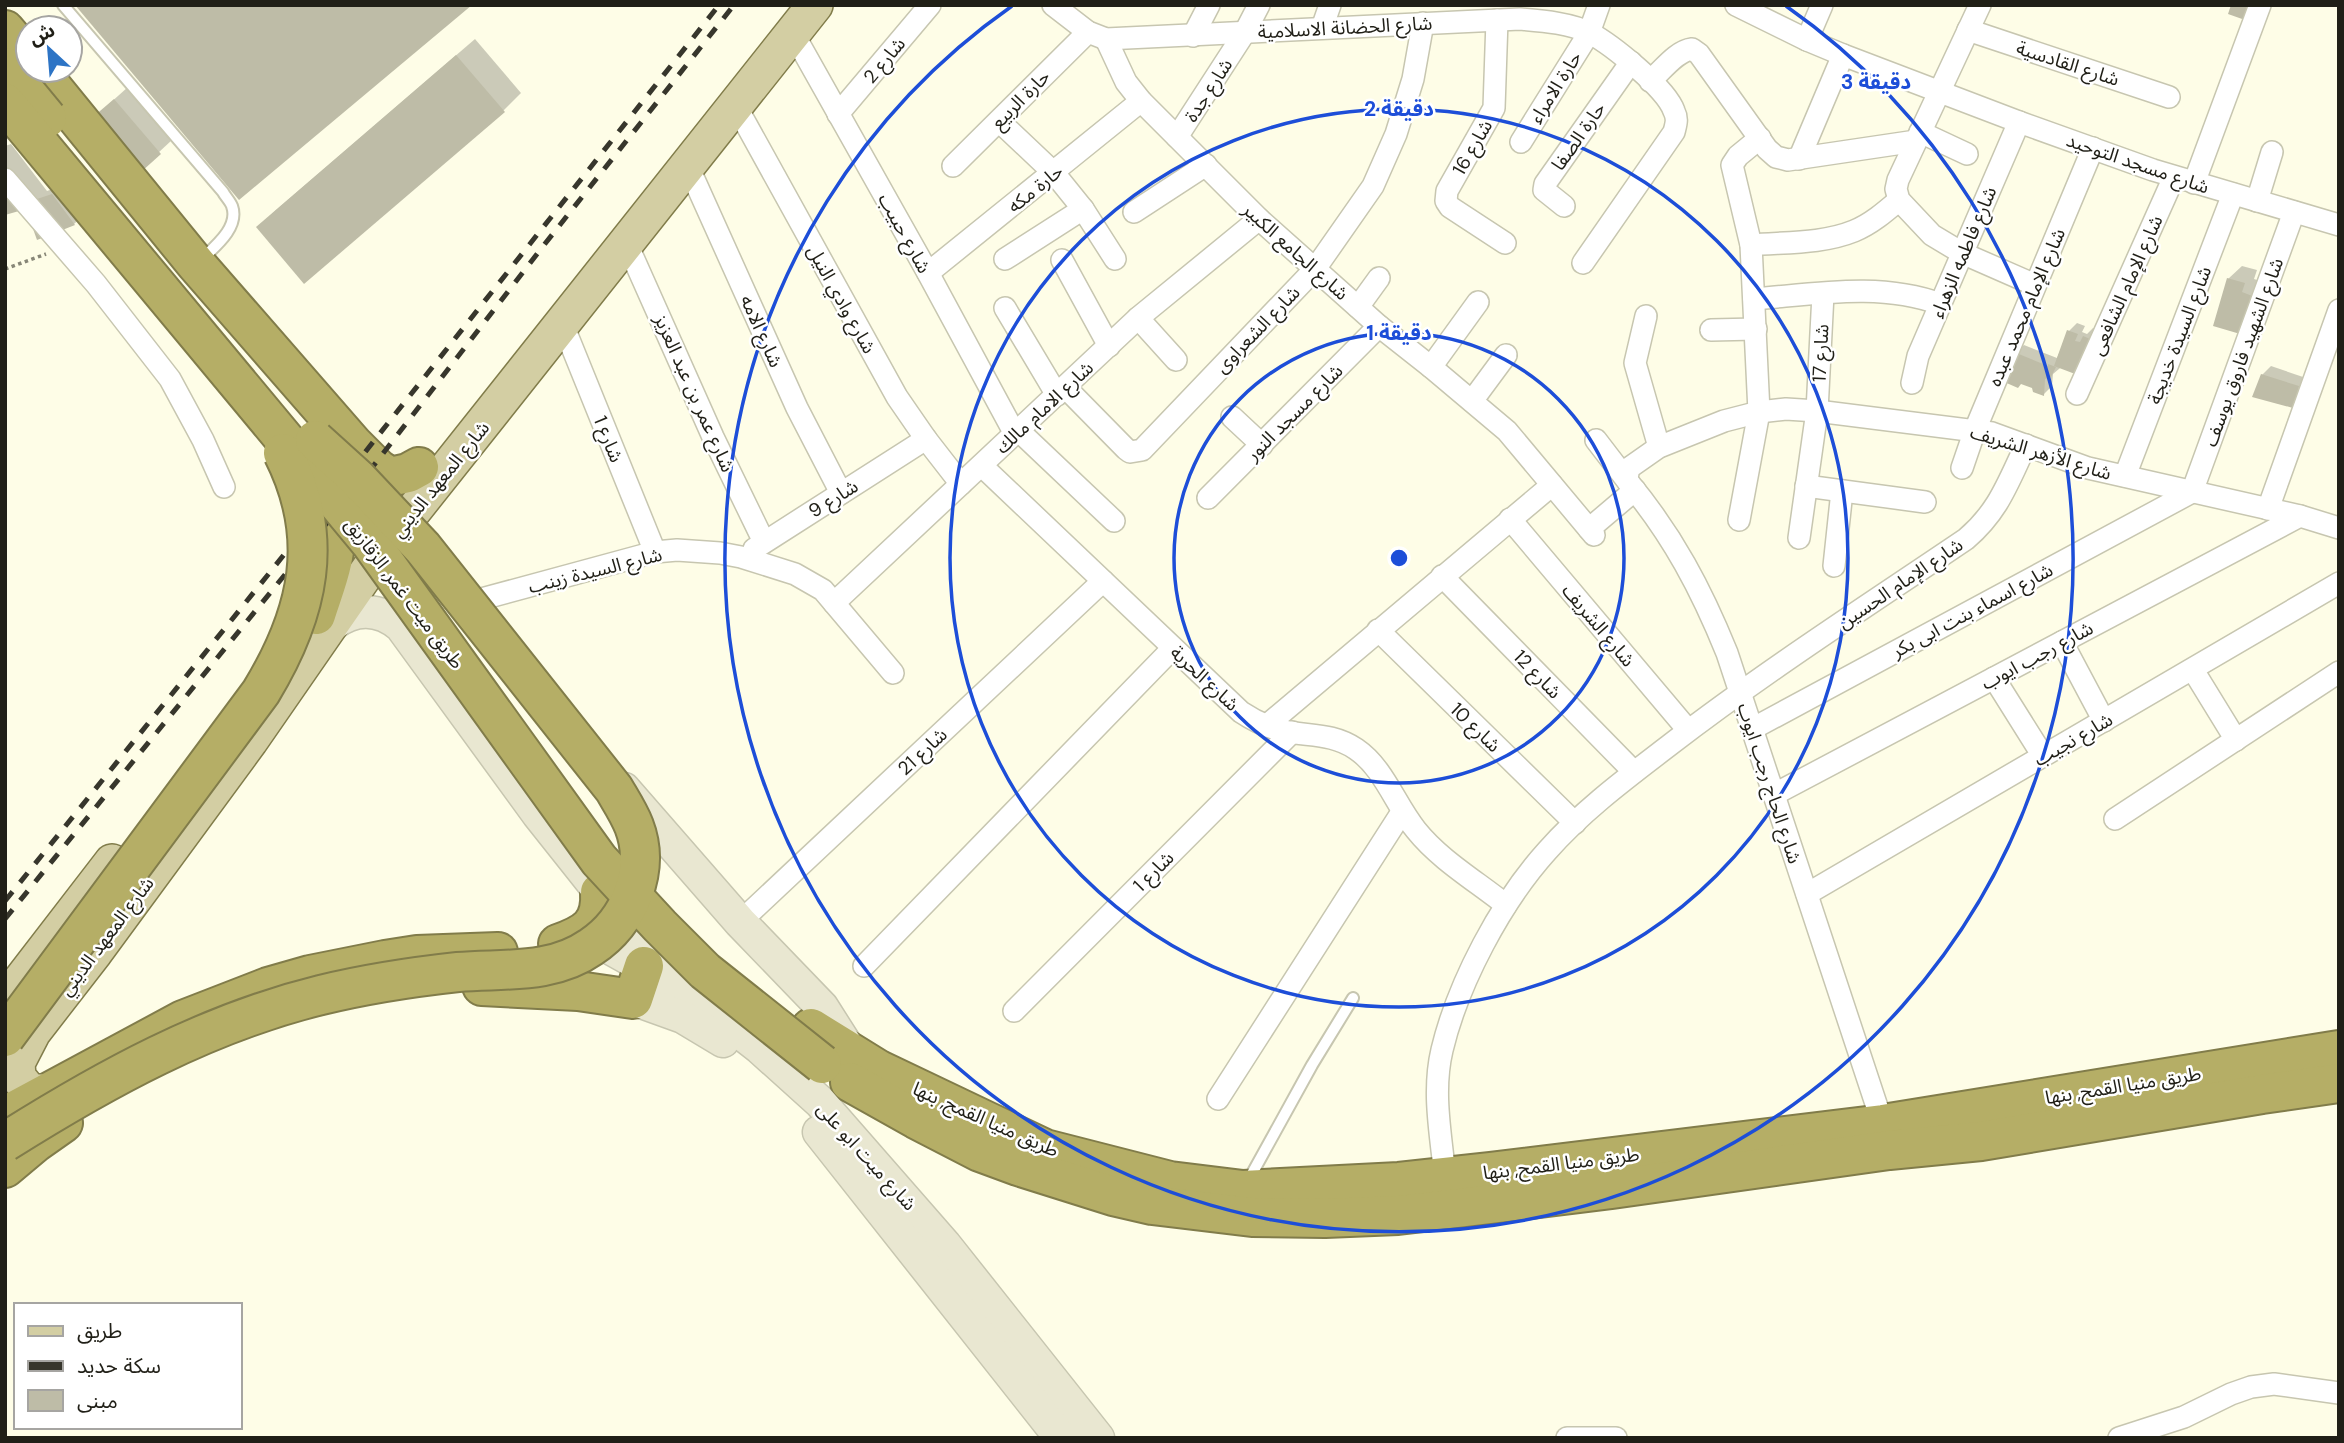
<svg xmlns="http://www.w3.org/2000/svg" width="2344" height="1443" viewBox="0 0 2344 1443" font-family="'DM Sans','Noto Sans Arabic',sans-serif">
  <rect width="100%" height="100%" fill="#fefde7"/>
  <!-- shadow -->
  <g fill="#0003">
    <path d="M475,39L521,93L504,110L304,281L258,228L276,210Z"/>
    <path d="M128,87L173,139L141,169L109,104Z"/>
    <path d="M11,144L47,191L61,186L83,216L74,224L38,237L32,206L5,213V146Z"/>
    <path d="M2242,266L2257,270L2254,279L2267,283L2260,321L2228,279Z"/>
    <path d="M2077,323L2085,326L2082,332L2087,334L2093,328L2103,332L2053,374L2052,386L2044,394L2015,353L2024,345L2057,358L2069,331Z"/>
    <path d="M2271,366L2306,378L2301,397L2293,406L2262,375Z"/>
  </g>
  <!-- building -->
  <g fill="#bebca7">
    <path d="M75,5H472L239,200Z"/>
    <path d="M2231,5H2250L2245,20L2228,14Z"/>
    <path d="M456,55L505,112L304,284L256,227Z"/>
    <path d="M114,99L161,154L141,172L93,117Z"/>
    <path d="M5,177L25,203L52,194L75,225L37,240L26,209L5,215Z"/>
    <path d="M2227,278L2245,283L2242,292L2255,297L2247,336L2213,326Z"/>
    <path d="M2067,330L2078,334L2075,341L2080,342L2083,336L2095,341L2083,377L2054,366Z"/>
    <path d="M2014,352L2048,366V364L2056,367L2051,377L2045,379L2044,396L2033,392L2032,388L2021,384L2018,388L2002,381Z"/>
    <path d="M2261,374L2299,386L2293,408L2252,397Z"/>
  </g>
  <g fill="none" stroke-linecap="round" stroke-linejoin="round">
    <!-- lane casing -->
    <g stroke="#c7c6b0" stroke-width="14">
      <g id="lane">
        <path d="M63,5L223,192C225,196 230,201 232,206C240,228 213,248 200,261"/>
        <path d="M1248,1181L1312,1065L1353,998"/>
      </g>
    </g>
    <!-- street casing -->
    <g stroke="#c7c6b0" stroke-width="24">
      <g id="street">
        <path d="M1053,5L1088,32L1106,39L1520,19C1543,21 1570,23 1590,33C1612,45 1666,88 1674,111C1678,119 1676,124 1674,132L1583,263"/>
        <path d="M1736,5L1807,40L1843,55L2019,122L2153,170L2339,225"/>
        <path d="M1980,5L1898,180L1896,189L1899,200L1932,235L1962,253L2035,285"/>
        <path d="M1497,20L1494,108L1447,191L1446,201L1450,207L1505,243"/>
        <path d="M1322,28L1330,5"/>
        <path d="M1968,30L2169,97"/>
        <path d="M793,33L928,273L1015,434"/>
        <path d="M1193,36L1209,5"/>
        <path d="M1106,39L1126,82L1141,101L1259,219L1379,326L1431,367L1507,431L1594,535"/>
        <path d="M1807,40L1822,5"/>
        <path d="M1650,81C1662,71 1676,51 1692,49L1699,54L1767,149L1776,157L1788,160L1916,141"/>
        <path d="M736,106L897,397L926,439L961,484"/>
        <path d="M838,114L930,5"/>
        <path d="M999,121L1054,173L1083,209L1115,259"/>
        <path d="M1920,132L1967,154"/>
        <path d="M1177,137L1245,32L1259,5"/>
        <path d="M1521,142L1589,33L1599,5"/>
        <path d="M1799,159L1843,55"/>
        <path d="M688,166L797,408L841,493"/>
        <path d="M953,166L1088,32"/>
        <path d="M5,179L96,284L170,379L203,440L224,487"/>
        <path d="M2194,183L2260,5"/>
        <path d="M2257,201L2272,152"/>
        <path d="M1564,206L1544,190L1545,184L1631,62"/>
        <path d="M1134,212L1206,165"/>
        <path d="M627,244L713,437L764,542"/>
        <path d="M1751,245C1785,242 1822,244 1854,231C1871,224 1885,212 1899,200"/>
        <path d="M1005,259L1083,209"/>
        <path d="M1062,260L1109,346"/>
        <path d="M928,273L1141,101"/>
        <path d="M1754,299C1816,294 1881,282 1940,304"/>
        <path d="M1358,307L1379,278"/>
        <path d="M1005,308L1057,395"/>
        <path d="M1646,316L1635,363L1659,447"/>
        <path d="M1138,318L1176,360"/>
        <path d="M563,325L655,552"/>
        <path d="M1711,330L1756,329"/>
        <path d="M1431,367L1478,302"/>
        <path d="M1912,383L1918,356L2019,122"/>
        <path d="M1065,387L1126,449L1130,452L1142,450L1315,269L1373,186L1396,134L1413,79L1423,23"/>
        <path d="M2077,394L2174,177"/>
        <path d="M1472,401L1506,355"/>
        <path d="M1232,417L1262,445"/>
        <path d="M1019,431L1114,521"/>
        <path d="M1596,440L1629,483"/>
        <path d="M982,466L1241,712C1253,720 1265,726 1279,730C1306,737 1331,732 1356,749C1384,768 1395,804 1416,830C1440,860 1476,881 1506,905"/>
        <path d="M1962,468L1975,430L2093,148"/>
        <path d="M2125,476L2233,194"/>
        <path d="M1806,486L1925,502"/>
        <path d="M1208,498L1379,326"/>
        <path d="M2268,509L2339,310"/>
        <path d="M1510,519L1688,730"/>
        <path d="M1739,520L1759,412L1751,245L1732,165L1738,156L1760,138"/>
        <path d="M1589,529L1635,490"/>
        <path d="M1799,538L1817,411L1823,294"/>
        <path d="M754,549L926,439"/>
        <path d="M1834,566L1842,491"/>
        <path d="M1442,576L1634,772"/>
        <path d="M834,603L1138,318L1259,219"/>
        <path d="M463,604L655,552L677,550L720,553L741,557L795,574L823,590L893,673"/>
        <path d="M1378,630L1575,823"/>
        <path d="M2062,642L2104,721"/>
        <path d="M2193,670L2236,740"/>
        <path d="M1994,678L2043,756"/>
        <path d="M1266,726L1552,485"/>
        <path d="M1752,729L2192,492L2294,212"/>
        <path d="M1775,794L2300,516"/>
        <path d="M2115,819L2339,672"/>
        <path d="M1807,894L2339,583"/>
        <path d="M740,922L1103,581"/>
        <path d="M864,966L1173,648"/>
        <path d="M1014,1011L1292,732"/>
        <path d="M1218,1099L1402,812"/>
        <path d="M1885,1131L1727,653C1701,589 1673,536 1629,483L1627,478L1629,468L1659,447L1724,421L1759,412L1786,409L1817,411L1992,433L2088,468L2300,516L2339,528"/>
        <path d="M1445,1177C1441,1135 1432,1092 1442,1050C1458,983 1501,902 1547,851C1583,810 1628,777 1671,744C1766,671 1867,606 1966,539C1999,511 2008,482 2026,445"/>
        <path d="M1567,1438H1616"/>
        <path d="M2119,1438L2184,1417L2231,1394L2251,1387L2274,1384L2339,1393"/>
      </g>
    </g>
    <!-- secondary casing -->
    <g stroke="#c7c6b0" stroke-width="35">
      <g id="secondary">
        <path d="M333,624C355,607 380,608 401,626L538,814L600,892L650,947L672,968L713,997"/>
        <path d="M624,789L740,922L822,1007L850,1051"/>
        <path d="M583,933L673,983L701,1002L760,1048L820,1102L945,1245L1098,1438"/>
        <path d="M633,999L683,1017L723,1041"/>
        <path d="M819,1132L1061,1438"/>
      </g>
    </g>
    <!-- primary casing -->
    <g stroke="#817c4a" stroke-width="38">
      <g id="primary">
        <path d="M5,1001L112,862"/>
        <path d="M47,1092H34L27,1088L18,1077L17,1063L33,1032L95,952L250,741L383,549L815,5"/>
      </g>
    </g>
    <!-- highway casing -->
    <g stroke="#817c4a" stroke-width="42">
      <g id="highway">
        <path d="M5,30L28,57"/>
        <path d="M38,70L196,264L353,444L378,469L390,477L408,473L419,467"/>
        <path d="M299,482C310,496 326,512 332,528C341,552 323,591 316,615"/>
        <path d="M558,944C586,934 602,925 600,892"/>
        <path d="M482,986L578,991L633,999L644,966"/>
        <path d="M811,1028L879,1070L1045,1149L1170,1181L1243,1190L1399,1182L1491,1172L1883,1124L2339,1050"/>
        <path d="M850,1082L916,1119L980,1152L1018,1166L1113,1196L1152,1205L1252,1217L1325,1218L1398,1215L1458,1208L1612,1189L1889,1150L1981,1141L2262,1094L2339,1083"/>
        <path d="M5,1116L183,1020L268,987L310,975L385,960L417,955L498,952"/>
        <path d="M5,1168L36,1142L63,1123"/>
      </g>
    </g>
    <!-- path -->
    <path stroke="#878677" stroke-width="3.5" stroke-dasharray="3.5 3.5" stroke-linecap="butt" d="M5,269L46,254"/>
    <!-- lane -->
    <use href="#lane" stroke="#fff" stroke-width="10"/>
    <!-- street -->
    <use href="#street" stroke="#fff" stroke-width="21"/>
    <!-- secondary -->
    <use href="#secondary" stroke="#e9e7d1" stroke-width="32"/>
    <!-- primary -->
    <use href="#primary" stroke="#d3cea3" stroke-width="35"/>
    <!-- highway -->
    <use href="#highway" stroke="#b5ae66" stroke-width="38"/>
    <!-- rail -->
    <g stroke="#37362c" stroke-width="5" stroke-dasharray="12 12" stroke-linecap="butt">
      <path d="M5,901L271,571L719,5"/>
      <path d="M5,919L374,465L544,245L734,5"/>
    </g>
    <!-- highway-bridge casing -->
    <g stroke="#817c4a" stroke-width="42" stroke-linecap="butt">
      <g id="highway-bridge">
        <path d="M5,67L47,118"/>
        <path d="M5,103L370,542L599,860L660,926L705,971L822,1064"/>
        <path d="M5,1037L261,692C309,613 326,538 283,453"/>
        <path d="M5,1142C105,1079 207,1023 321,995C366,984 412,977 458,972C503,968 551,975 591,947C629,922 651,870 634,826C629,813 621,801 614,789L423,548L357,478L315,440"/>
      </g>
    </g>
    <!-- highway-bridge -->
    <use href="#highway-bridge" stroke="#b5ae66" stroke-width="38"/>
  </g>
  <!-- distance rings -->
  <g fill="none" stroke="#1d4ed8" stroke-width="3.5">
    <circle cx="1399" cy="558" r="225"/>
    <circle cx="1399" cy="558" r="449"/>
    <path d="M1786 6A674 674 0 1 1 1012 6"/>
  </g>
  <g text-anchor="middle" stroke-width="5" stroke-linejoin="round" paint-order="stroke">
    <!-- street labels -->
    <g font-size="19" fill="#201f17" stroke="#fff">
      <text transform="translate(1345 27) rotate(-3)" y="7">شارع الحضانة الاسلامية</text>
      <text transform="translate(884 60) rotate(-50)" y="7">شارع 2</text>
      <text transform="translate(2068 63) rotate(18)" y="7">شارع القادسية</text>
      <text transform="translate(1555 87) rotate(-58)" y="7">حارة الامراء</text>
      <text transform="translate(1208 90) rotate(-57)" y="7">شارع جدة</text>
      <text transform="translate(1020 99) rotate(-45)" y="7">حارة الربيع</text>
      <text transform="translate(1578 136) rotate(-55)" y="7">حارة الصفا</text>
      <text transform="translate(1472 147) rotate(-60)" y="7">شارع 16</text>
      <text transform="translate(2138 163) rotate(19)" y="7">شارع مسجد التوحيد</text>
      <text transform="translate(1035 188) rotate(-39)" y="7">حارة مكه</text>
      <text transform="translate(905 233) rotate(61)" y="7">شارع حبيب</text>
      <text transform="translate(1296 251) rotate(42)" y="7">شارع الجامع الكبير</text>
      <text transform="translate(1963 252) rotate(-67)" y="7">شارع فاطمه الزهراء</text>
      <text transform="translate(2126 285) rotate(-66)" y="7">شارع الإمام الشافعى</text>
      <text transform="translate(842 299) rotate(61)" y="7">شارع وادي النيل</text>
      <text transform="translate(2026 307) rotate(-67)" y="7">شارع الإمام محمد عبده</text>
      <text transform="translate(1257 329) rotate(-46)" y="7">شارع الشعراوى</text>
      <text transform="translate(762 331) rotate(66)" y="7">شارع الامه</text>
      <text transform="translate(2179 335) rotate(-69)" y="7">شارع السيدة خديجة</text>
      <text transform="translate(2243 352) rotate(-70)" y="7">شارع الشهيد فاروق يوسف</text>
      <text transform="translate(1820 353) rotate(-87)" y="7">شارع 17</text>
      <text transform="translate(695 393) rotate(66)" y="7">شارع عمر بن عبد العزيز</text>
      <text transform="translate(1044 407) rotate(-43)" y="7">شارع الامام مالك</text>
      <text transform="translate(1294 412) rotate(-45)" y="7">شارع مسجد النور</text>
      <text transform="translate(609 439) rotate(68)" y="7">شارع 1</text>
      <text transform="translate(2041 452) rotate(17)" y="7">شارع الأزهر الشريف</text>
      <text transform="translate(440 479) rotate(-51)" y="7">شارع المعهد الديني</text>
      <text transform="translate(833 498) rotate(-32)" y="7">شارع 9</text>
      <text transform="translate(595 570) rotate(-14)" y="7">شارع السيدة زينب</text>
      <text transform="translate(1900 583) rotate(-34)" y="7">شارع الإمام الحسين</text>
      <text transform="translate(405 593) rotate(53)" y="7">طريق ميت غمر, الزقازيق</text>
      <text transform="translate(1972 610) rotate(-28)" y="7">شارع اسماء بنت ابى بكر</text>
      <text transform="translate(1599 625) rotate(50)" y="7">شارع الشريف</text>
      <text transform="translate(2037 655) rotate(-28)" y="7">شارع رجب ايوب</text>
      <text transform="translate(1538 674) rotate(46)" y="7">شارع 12</text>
      <text transform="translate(1205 678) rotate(43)" y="7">شارع الحرية</text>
      <text transform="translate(1476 727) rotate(44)" y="7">شارع 10</text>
      <text transform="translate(2073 739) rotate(-30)" y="7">شارع نجيب</text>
      <text transform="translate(922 751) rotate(-43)" y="7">شارع 21</text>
      <text transform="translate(1770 783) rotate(72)" y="7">شارع الحاج رجب ايوب</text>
      <text transform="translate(1153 871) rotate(-45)" y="7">شارع 1</text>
      <text transform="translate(106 936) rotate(-53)" y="7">شارع المعهد الديني</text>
      <text transform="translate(2123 1085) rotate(-9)" y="7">طريق منيا القمح, بنها</text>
      <text transform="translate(986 1119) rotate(24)" y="7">طريق منيا القمح, بنها</text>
      <text transform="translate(867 1156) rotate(48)" y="7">شارع ميت ابو على</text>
      <text transform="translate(1561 1163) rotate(-7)" y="7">طريق منيا القمح, بنها</text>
    </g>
  </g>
  <circle cx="1399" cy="558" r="10" fill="#1d4ed8" stroke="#fff" stroke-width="3.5"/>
  <g font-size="21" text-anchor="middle" font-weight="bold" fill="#1d4ed8" stroke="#fff" stroke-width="5" stroke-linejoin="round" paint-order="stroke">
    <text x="1876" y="89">3 دقيقة</text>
    <text x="1399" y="116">2 دقيقة</text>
    <text x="1399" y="340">1 دقيقة</text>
  </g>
  <!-- border -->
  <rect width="2344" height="1443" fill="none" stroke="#201f17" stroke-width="14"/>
  <!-- legend -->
  <rect x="14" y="1303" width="228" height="126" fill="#ffffff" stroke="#a6a5a2" stroke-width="2"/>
  <rect x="28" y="1326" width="35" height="10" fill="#d3cea3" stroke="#a6a5a2" stroke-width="2"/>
  <text x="77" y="1338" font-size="21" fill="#201f17">طريق</text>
  <rect x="28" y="1361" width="35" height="10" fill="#37362c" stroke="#a6a5a2" stroke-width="2"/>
  <text x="77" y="1373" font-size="21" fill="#201f17">سكة حديد</text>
  <rect x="28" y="1390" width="35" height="21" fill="#bebca7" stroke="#a6a5a2" stroke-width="2"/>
  <text x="77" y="1408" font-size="21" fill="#201f17">مبنى</text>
  <!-- north arrow -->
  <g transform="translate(49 49) rotate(334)"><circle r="33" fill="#ffffff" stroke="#a6a5a2" stroke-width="2"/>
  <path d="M0-5L12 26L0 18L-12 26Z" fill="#2d74c5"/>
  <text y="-10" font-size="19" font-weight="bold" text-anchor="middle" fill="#201f17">ش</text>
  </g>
</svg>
